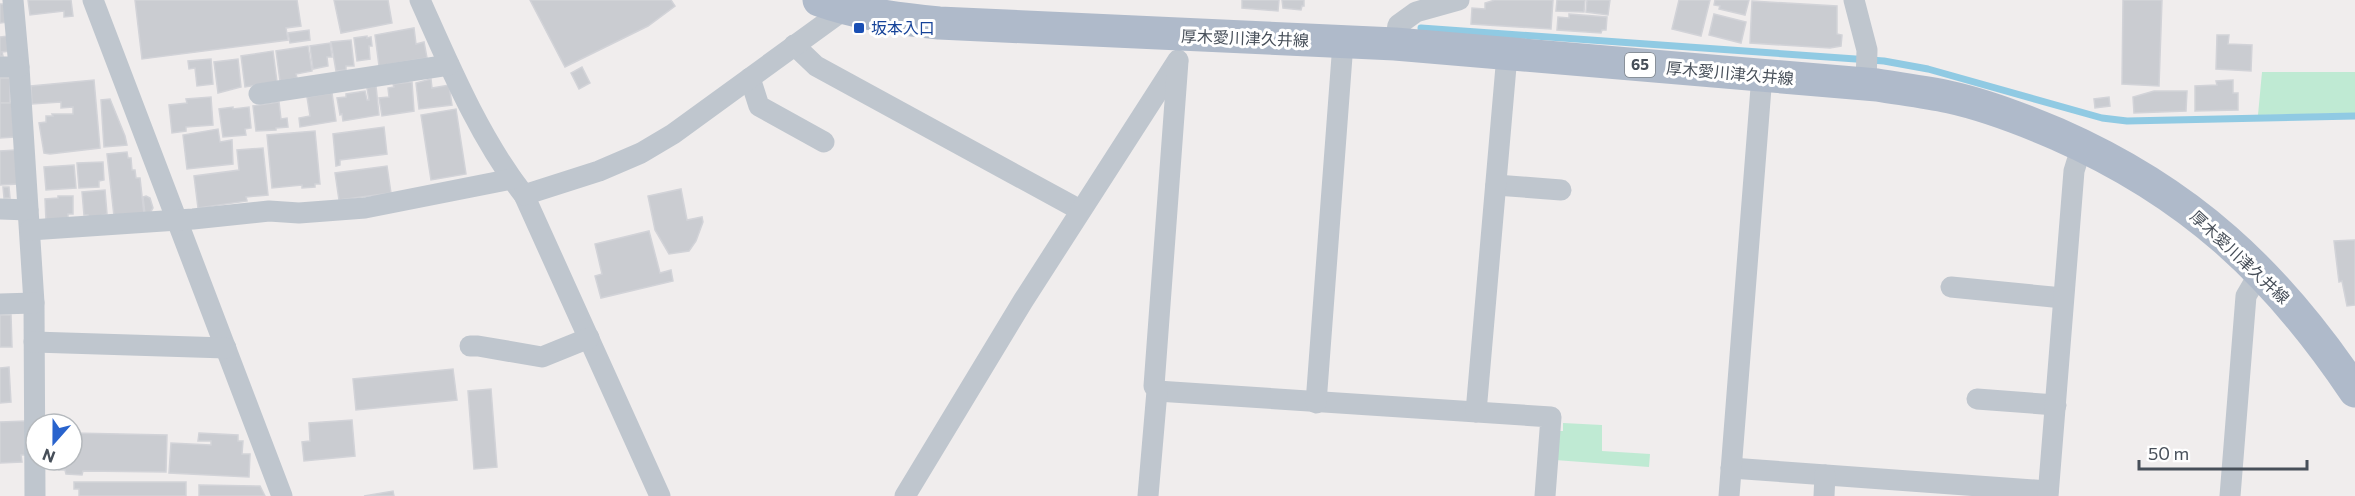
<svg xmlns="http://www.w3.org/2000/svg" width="2355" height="496" viewBox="0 0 2355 496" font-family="Commissioner,'Noto Sans JP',sans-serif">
  <rect width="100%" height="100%" fill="#f0eded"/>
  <!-- green -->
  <g fill="#bfead3">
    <path d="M2262,72H2355V113L2258,115Z"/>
    <path d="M1563,423L1602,425V451L1650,454L1649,467L1555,460L1556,431H1563Z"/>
  </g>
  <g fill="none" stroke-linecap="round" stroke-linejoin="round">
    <!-- stream -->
    <path stroke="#90cae3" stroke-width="7" d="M1421,28L1884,61L1928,69L2102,118L2127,121L2355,116"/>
  </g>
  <!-- building -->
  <g fill="#caccd1" stroke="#d2d3d8" stroke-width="1.5">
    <path d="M28,0H71L73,16L64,17V11L30,15Z"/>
    <path d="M135,0H297L301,26L286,28L288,40L142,59Z"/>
    <path d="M334,0H388L392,23L341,33Z"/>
    <path d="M530,0H671L675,6L648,26L565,67Z"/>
    <path d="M1242,0H1279L1278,11L1242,8Z"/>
    <path d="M1282,0H1304V6H1302L1301,10L1283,8Z"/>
    <path d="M1495,0H1553L1551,29L1471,24L1472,8L1485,9V3Z"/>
    <path d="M1557,0H1585L1584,12L1556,11Z"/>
    <path d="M1587,0H1610L1608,15L1586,12Z"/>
    <path d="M1679,0H1710L1701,36L1672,29Z"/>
    <path d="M1715,0H1749L1745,15L1719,9L1720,6L1714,5Z"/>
    <path d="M2123,0H2162L2159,86L2122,84Z"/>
    <path d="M1752,1L1837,6V34L1842,35L1841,46L1830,48L1750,43Z"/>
    <path d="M0,4H4L7,22L0,23Z"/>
    <path d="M1569,14L1607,17L1606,30H1602L1601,33L1557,30L1558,17L1569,18Z"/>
    <path d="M1714,14L1746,22L1741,43L1709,35Z"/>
    <path d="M414,28L416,44L424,42L427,58L379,66L375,35Z"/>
    <path d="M309,30L310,40L290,43L288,33Z"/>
    <path d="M2217,35H2229L2228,44L2252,45L2251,71L2216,69Z"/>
    <path d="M8,36L10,51L2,52L3,56H0V37Z"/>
    <path d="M367,36V38L371,37L372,46H369L370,59L357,61L354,38Z"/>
    <path d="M351,40L354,66H346V70L336,71L331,42Z"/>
    <path d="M330,43L332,57H327L328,66L313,69L310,46Z"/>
    <path d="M308,46L312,71L296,74L297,78L280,81L276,51Z"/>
    <path d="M273,51L277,82L245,87L241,56Z"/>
    <path d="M211,59L213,84L197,86L195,68L189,69L188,61Z"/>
    <path d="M238,59L241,87L218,93L214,62Z"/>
    <path d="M582,67L590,83L579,89L571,73Z"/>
    <rect x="0" y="78" width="10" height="25"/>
    <path d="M431,79L432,88L449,85L452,105L419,109L416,83Z"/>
    <path d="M94,80L100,148L50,154L44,153L39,123L46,122V116H53L52,114H73V107L61,108V102L32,104L31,86Z"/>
    <path d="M2233,80V93H2238V110L2195,111V86L2217,85L2216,81Z"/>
    <path d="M412,82L414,111L382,116L379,98L389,97L388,88L394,87L393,84Z"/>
    <path d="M376,86L379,115L343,121L342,114L340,115L337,98L346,97V94L365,91L367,100H369L367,88Z"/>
    <path d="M2154,91H2187L2186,111L2134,113L2133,97Z"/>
    <path d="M332,93L336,121L300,127L299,118L310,116L307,97Z"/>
    <path d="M211,97L213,125L186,127V131L172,133L169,105L187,103L186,99Z"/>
    <path d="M2109,97L2110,106L2095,108L2094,99Z"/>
    <path d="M110,99L125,136L127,145L104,147L101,100Z"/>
    <path d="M279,102L281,119L287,118L288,127L276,128V130L256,131L253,106Z"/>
    <path d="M0,103H12L14,137L0,138Z"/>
    <path d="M233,107V109L249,107L251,128L245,129L246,135L223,137L219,109Z"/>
    <path d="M456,109L466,174L431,180L421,115Z"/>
    <path d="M384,127L387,154L340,160V165L336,166L333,134Z"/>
    <path d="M218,129L220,142L232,140L233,164L187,169L183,135Z"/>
    <path d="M315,131L320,184H315V187L302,188V185L272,188L267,135Z"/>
    <path d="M263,148L268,195L246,197L247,201L198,208L194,176L239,170L237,150Z"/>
    <path d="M15,150L18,184L0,185V151Z"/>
    <path d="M127,152L128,158H131L132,170H135L136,178H140L144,214L114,216L107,154Z"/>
    <path d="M103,162L104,180L99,181V187L79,188L77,163Z"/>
    <path d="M74,165L76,188L46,190L44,167Z"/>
    <path d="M387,166L391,193L339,200L335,173Z"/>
    <path d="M3,187H9L10,198H4Z"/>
    <path d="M681,189L687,220L702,217L703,222L696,241L689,251L669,254L655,230L648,196Z"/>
    <path d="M105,190L107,214L89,219L88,215H84L82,192Z"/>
    <path d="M58,196H73V214H68V218L46,221L45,199L58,198Z"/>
    <path d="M146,196L150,198L153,208L150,213L145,214L143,197Z"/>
    <path d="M649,231L660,273L671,270L673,281L601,298L595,276L602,274L595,244Z"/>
    <path d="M2355,240V305L2347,306L2342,281L2339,282L2334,241Z"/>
    <path d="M0,315H11L12,347H0Z"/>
    <path d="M9,367L11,402L0,403V368Z"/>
    <path d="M453,369L457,400L356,410L353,379Z"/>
    <path d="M491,389L497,467L474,469L468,391Z"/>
    <path d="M352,420L355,456L304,461L302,442L310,441L309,423Z"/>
    <path d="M26,421L27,455H21L22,462L0,463V422Z"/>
    <path d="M72,433L167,435L166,472L83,471L82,475L66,474L65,470H59L60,460H72Z"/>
    <path d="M199,433L238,435V441H243L242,454H250L249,477L169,473L171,443L211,445V441H198Z"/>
    <path d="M74,482H186V496H79V489H74Z"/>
    <path d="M199,485L260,486L265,496H199Z"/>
    <path d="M393,491L394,496H364Z"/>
  </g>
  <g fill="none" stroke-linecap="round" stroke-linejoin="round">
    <!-- minor -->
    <g stroke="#bfc6ce" stroke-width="21">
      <path d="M13,0L19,67L34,303L35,496"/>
      <path d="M93,0L282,496"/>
      <path d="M420,0C450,67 479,137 524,195L660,496"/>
      <path d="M1854,0L1867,50L1866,84"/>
      <path d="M1395,44L1398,25L1416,12L1459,0"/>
      <path d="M794,45L816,66L1080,210"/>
      <path d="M0,67H19"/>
      <path d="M750,78L759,106L824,142"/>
      <path d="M259,94L449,65"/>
      <path d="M1496,185L1561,190"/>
      <path d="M524,195L599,171L641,153L673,134L845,9"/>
      <path d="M0,209L28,210"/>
      <path d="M30,230L193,219L269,211L299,213L365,208L512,179"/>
      <path d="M1951,287L2063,298"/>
      <path d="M0,304L34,303"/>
      <path d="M34,342L226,348"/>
      <path d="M470,346H478L542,357L589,338"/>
      <path d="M1157,391L1551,417L1545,496"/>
      <path d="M1977,399L2056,405"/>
      <path d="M1316,403L1343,43"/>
      <path d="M1476,412L1507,55"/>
      <path d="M1731,468L2048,491"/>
      <path d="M905,496L1023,301L1178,60"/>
      <path d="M1148,496L1157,391L1154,386L1178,61"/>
      <path d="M1729,496L1762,75"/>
      <path d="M1824,496L1825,475"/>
      <path d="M2048,496L2074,171L2082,145"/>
      <path d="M2230,496L2246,296L2260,272"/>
    </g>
    <!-- primary -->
    <path stroke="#afbaca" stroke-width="33" d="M819,0C858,14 898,19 939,23L1395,44L1877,85C1901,89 1926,92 1949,97C1986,105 2022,119 2057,134C2189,192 2275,272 2355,391"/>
  </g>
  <!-- markers -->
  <rect fill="#1a4fb4" stroke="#fff" stroke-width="2" x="853" y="22" width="12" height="12" rx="3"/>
  <g text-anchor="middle" stroke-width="6" stroke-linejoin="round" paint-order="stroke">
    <!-- shield labels -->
    <rect fill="#fff" stroke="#7e848b" stroke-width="1.5" x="1625" y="53" width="30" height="24" rx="4.5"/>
    <g font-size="15" font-weight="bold" fill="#474f59">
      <text x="1640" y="70">65</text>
    </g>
    <!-- transit labels -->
    <g font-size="16" fill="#164399" stroke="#fff" text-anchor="start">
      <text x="871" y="34">坂本入口</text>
    </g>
    <!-- street labels -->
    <g font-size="16" fill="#474f59" stroke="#fff">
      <text transform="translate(1245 38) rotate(2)" y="6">厚木愛川津久井線</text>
      <text transform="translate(1730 73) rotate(5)" y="6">厚木愛川津久井線</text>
      <text transform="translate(2240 257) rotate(43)" y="6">厚木愛川津久井線</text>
    </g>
  </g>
  <!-- north arrow -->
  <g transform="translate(54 442) rotate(201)"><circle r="28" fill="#ffffff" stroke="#b5b9bd" stroke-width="1.5"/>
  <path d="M0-4.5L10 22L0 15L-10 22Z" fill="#2963cd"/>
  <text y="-9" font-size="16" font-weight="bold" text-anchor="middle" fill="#474f59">N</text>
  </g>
  <!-- scale -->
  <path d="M2139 460v9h168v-9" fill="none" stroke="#474f59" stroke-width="3"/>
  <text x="2148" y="460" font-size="18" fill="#474f59" stroke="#ffffff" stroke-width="4.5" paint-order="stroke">50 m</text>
</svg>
